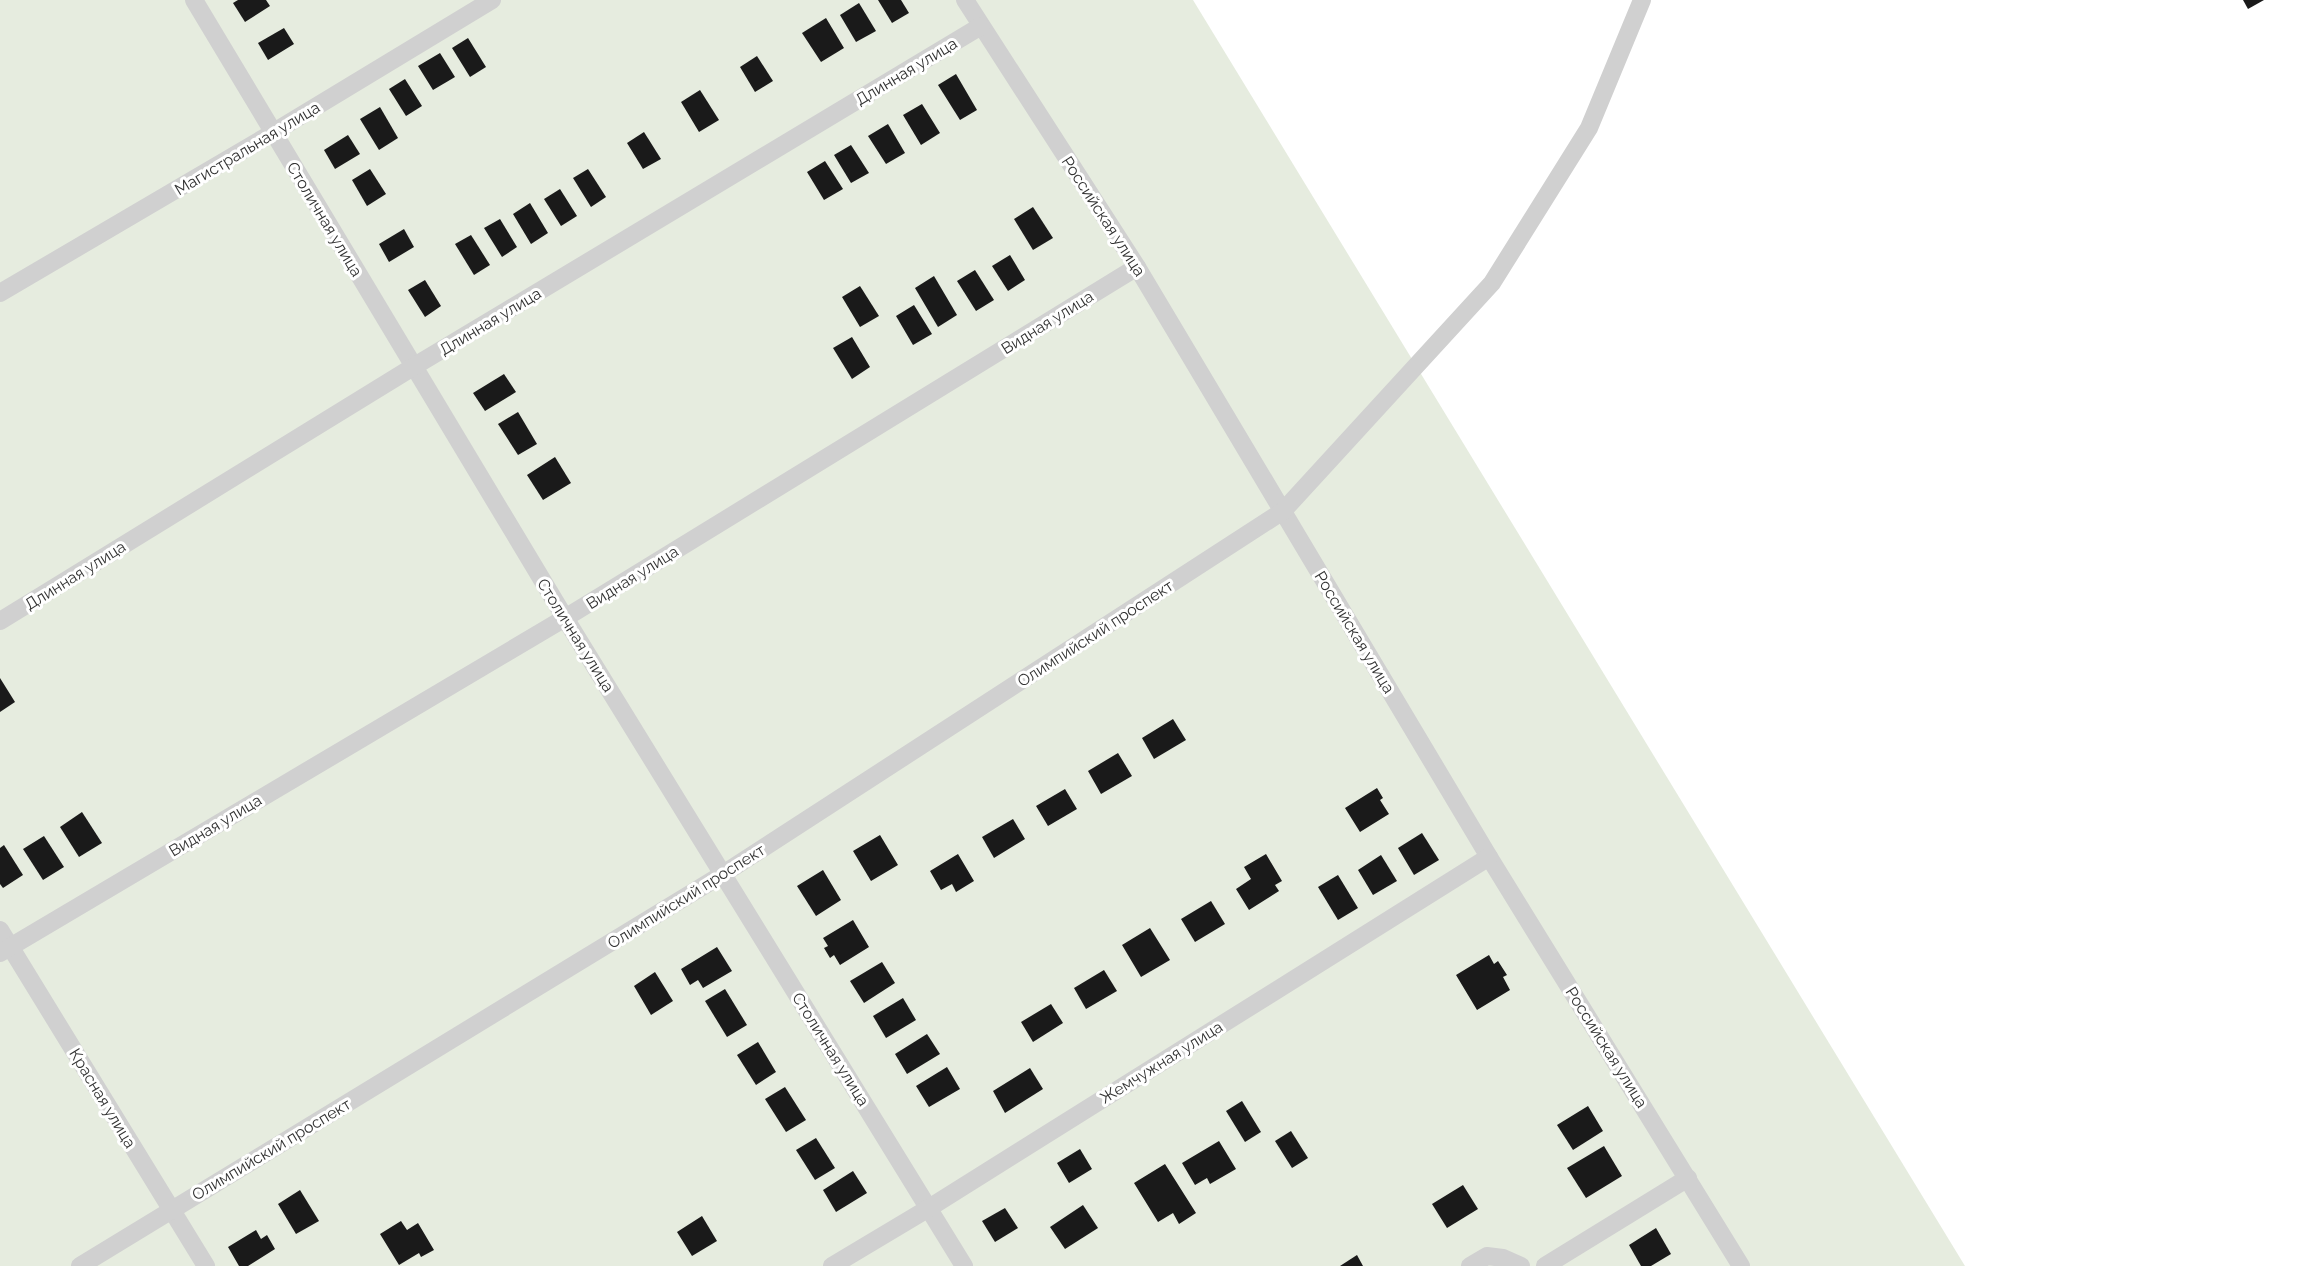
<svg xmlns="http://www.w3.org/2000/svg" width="2312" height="1266" viewBox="0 0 2312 1266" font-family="Raleway,sans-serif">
  <rect width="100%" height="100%" fill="#fff"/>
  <!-- green -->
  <path fill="#e6ecdf" d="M0,0H1193L1965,1266H0Z"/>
  <!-- building -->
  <g fill="#1a1a1a">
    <path d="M238,0H266L270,6L245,22L233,3Z"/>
    <path d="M878,0H901L909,13L892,23Z"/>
    <path d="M2243,0H2264L2248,9Z"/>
    <path d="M859,3L876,31L856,42L840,15Z"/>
    <path d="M826,18L844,48L821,62L802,33Z"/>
    <path d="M284,28L294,44L268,60L258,43Z"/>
    <path d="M468,38L486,67L470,77L452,48Z"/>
    <path d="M440,53L455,77L433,90L418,66Z"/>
    <path d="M757,56L773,81L755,92L740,67Z"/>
    <path d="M956,74L977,110L960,120L938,85Z"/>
    <path d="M405,79L422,106L406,116L389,89Z"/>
    <path d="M700,90L719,120L699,132L681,102Z"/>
    <path d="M922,104L940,133L921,145L903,115Z"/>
    <path d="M380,107L398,138L379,150L360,119Z"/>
    <path d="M888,124L905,153L886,164L868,136Z"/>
    <path d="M644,132L661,159L643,169L627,143Z"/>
    <path d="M348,135L360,154L335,169L324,150Z"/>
    <path d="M851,145L869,173L851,183L834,155Z"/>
    <path d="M825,161L843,189L824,200L807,172Z"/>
    <path d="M370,169L386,194L367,206L352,180Z"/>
    <path d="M588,169L606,197L591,207L573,178Z"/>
    <path d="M560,189L577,216L561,226L544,199Z"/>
    <path d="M530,203L548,233L531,244L513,214Z"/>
    <path d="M1033,207L1053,238L1033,250L1014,219Z"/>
    <path d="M500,219L517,247L502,257L484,228Z"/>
    <path d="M404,229L414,247L389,262L379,244Z"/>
    <path d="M471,235L490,265L474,275L455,244Z"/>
    <path d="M1010,255L1025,280L1008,291L992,266Z"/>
    <path d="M975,270L994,300L976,311L957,281Z"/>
    <path d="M934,276L957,315L938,327L915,288Z"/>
    <path d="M425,280L441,306L425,317L408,290Z"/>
    <path d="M860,286L879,316L860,327L842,297Z"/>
    <path d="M914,305L932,334L913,345L896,316Z"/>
    <path d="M852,337L870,367L852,379L833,348Z"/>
    <path d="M504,374L516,392L485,411L473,393Z"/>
    <path d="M518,412L537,444L518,455L498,424Z"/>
    <path d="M555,457L571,483L543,500L527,475Z"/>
    <path d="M0,678L15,702L0,712Z"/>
    <path d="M1173,719L1186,740L1154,759L1142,738Z"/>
    <path d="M1118,753L1132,776L1101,794L1088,771Z"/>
    <path d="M1377,788L1383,798L1380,800L1389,814L1360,832L1345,808Z"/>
    <path d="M1065,789L1077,809L1048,826L1036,806Z"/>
    <path d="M82,812L102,843L79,857L60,827Z"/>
    <path d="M1013,819L1025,839L994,858L982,837Z"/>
    <path d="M1422,833L1439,860L1414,875L1398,848Z"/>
    <path d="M880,835L898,865L871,881L853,851Z"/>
    <path d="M44,836L64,867L43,880L23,849Z"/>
    <path d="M4,845L23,875L3,888L0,884V848Z"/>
    <path d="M958,854L974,881L956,892L952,884L941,890L930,871Z"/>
    <path d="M1266,854L1282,881L1275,885L1279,891L1249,910L1236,889L1251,879L1244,867Z"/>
    <path d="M1381,855L1397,881L1373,895L1358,870Z"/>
    <path d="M823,870L841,900L816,916L797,886Z"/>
    <path d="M1338,875L1358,908L1338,920L1318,887Z"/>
    <path d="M1211,901L1225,924L1195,942L1181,919Z"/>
    <path d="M853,920L869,947L840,965L834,955L830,958L824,948L828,946L823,938Z"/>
    <path d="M1150,928L1170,960L1141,977L1122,945Z"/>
    <path d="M717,947L732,971L703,988L698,980L690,985L681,969Z"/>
    <path d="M1489,955L1494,964L1498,961L1507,975L1503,977L1510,990L1477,1010L1456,975Z"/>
    <path d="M882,962L895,983L864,1003L850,981Z"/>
    <path d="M1104,970L1117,991L1086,1009L1074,988Z"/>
    <path d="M655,972L673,1001L651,1015L634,986Z"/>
    <path d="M725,989L747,1025L727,1037L705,1001Z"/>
    <path d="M903,998L916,1020L886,1038L873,1016Z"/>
    <path d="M1051,1004L1063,1023L1033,1042L1021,1022Z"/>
    <path d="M927,1034L940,1054L907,1074L895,1054Z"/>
    <path d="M758,1042L776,1072L756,1085L737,1055Z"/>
    <path d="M947,1067L960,1089L929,1107L916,1086Z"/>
    <path d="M1030,1068L1043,1089L1005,1113L993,1091Z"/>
    <path d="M785,1087L806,1120L786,1132L765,1099Z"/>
    <path d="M1242,1101L1261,1132L1245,1142L1226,1111Z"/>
    <path d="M1588,1106L1603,1131L1573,1150L1557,1125Z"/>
    <path d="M1291,1131L1308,1158L1292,1168L1275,1141Z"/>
    <path d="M816,1138L835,1168L815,1180L796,1150Z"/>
    <path d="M1219,1141L1236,1169L1210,1184L1207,1178L1195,1185L1182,1163Z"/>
    <path d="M1604,1146L1622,1176L1586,1198L1567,1168Z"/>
    <path d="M1080,1149L1092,1169L1069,1183L1057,1163Z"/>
    <path d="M1165,1164L1196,1213L1179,1224L1173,1213L1158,1222L1134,1183Z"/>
    <path d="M853,1171L867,1193L836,1212L823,1190Z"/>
    <path d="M1463,1185L1478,1209L1447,1228L1432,1204Z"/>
    <path d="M300,1190L319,1221L296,1234L278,1204Z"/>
    <path d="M1083,1205L1098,1228L1065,1249L1050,1227Z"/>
    <path d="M1005,1208L1018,1228L995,1242L982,1221Z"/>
    <path d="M702,1216L717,1241L692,1256L677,1232Z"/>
    <path d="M401,1221L407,1230L418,1223L434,1250L421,1257L419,1253L399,1265L380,1234Z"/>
    <path d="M1656,1228L1671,1254L1651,1266H1641L1629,1245Z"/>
    <path d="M256,1230L261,1239L267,1235L275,1249L248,1266H239L228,1247Z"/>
    <path d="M1357,1255L1363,1266H1340Z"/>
  </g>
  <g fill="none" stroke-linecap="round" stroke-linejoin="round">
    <!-- minor -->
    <g stroke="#d0d0d0" stroke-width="18">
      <path d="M194,0L565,618L964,1266"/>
      <path d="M965,0L1137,267L1489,857L1741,1266"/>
      <path d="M0,293L274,132L492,0"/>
      <path d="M0,621L413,367L981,26"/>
      <path d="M0,930L206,1266"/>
      <path d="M0,953L565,618L1137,267"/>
      <path d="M80,1266L723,874L1283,511L1492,283L1589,128L1642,0"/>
      <path d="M832,1266L929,1208L1489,857"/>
      <path d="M1470,1266L1487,1256L1503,1258L1521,1266"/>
      <path d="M1545,1266L1688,1178"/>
    </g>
  </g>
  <g text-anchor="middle" stroke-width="6" stroke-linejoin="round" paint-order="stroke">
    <!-- street labels -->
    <g font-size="16" fill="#333" stroke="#fff">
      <text transform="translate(906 71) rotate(-31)" y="6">Длинная улица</text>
      <text transform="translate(247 148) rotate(-31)" y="6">Магистральная улица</text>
      <text transform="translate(1104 216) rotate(57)" y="6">Российская улица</text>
      <text transform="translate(325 219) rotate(59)" y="6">Столичная улица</text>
      <text transform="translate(490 321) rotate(-31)" y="6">Длинная улица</text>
      <text transform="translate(1047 322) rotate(-32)" y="6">Видная улица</text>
      <text transform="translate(75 575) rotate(-32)" y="6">Длинная улица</text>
      <text transform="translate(632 577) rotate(-32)" y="6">Видная улица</text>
      <text transform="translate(1355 632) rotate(59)" y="6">Российская улица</text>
      <text transform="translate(1095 633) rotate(-33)" y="6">Олимпийский проспект</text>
      <text transform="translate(576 635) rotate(58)" y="6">Столичная улица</text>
      <text transform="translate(215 825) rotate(-31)" y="6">Видная улица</text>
      <text transform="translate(686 896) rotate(-32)" y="6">Олимпийский проспект</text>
      <text transform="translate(1607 1047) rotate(58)" y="6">Российская улица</text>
      <text transform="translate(831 1049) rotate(58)" y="6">Столичная улица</text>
      <text transform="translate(1161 1062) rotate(-32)" y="6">Жемчужная улица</text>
      <text transform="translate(103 1098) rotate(59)" y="6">Красная улица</text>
      <text transform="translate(271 1149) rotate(-31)" y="6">Олимпийский проспект</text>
    </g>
  </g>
</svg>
